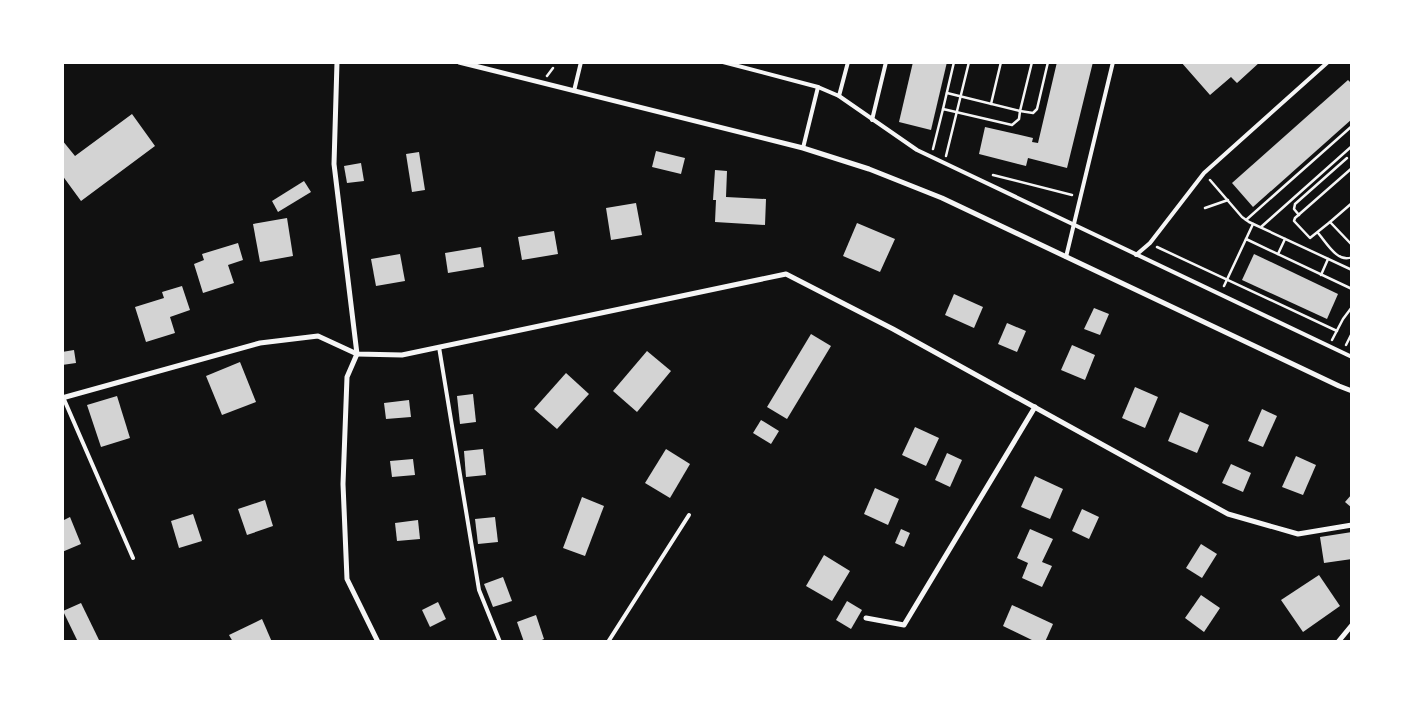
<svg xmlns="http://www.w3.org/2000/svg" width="1414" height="704" viewBox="0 0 1414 704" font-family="'PT Serif',serif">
  <rect width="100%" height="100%" fill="#111"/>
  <!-- building -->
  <g fill="#d3d3d3">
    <path d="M913,62H947L931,130L899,122Z"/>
    <path d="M1057,62H1093L1067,168L1028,158L1026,166L979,154L985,127L1033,138L1032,142L1038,143Z"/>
    <path d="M1181,62H1260L1237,83L1231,77L1210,95Z"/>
    <path d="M1348,80L1352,84V119L1253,207L1232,183Z"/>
    <path d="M132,114L155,146L81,201L62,175V140L75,156Z"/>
    <path d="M656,151L685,158L681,174L652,167Z"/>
    <path d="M419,152L425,190L412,192L406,154Z"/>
    <path d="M361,163L364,181L347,183L344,166Z"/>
    <path d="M715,170L727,171L726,197L766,199L765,225L715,222L716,200H713Z"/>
    <path d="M304,181L311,192L278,212L272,201Z"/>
    <path d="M636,203L642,235L611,240L606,208Z"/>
    <path d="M287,218L293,256L260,262L253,224Z"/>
    <path d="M857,223L895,239L880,272L843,256Z"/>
    <path d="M554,231L558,254L522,260L518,237Z"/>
    <path d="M238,243L243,260L228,265L234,283L203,293L194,264L204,260L202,254Z"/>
    <path d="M481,247L484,267L448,273L445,253Z"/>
    <path d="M400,254L405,281L376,286L371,259Z"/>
    <path d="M1254,254L1338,294L1327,319L1242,280Z"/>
    <path d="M182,286L190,310L170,317L175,333L146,342L135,307L164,298L162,292Z"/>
    <path d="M954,294L983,307L974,328L945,315Z"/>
    <path d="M1094,308L1109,314L1100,335L1084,329Z"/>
    <path d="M1007,323L1026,331L1017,352L998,344Z"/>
    <path d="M811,334L831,346L787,419L767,407Z"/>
    <path d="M1072,345L1095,355L1085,380L1061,370Z"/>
    <path d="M74,350L76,363L62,365V352Z"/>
    <path d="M647,351L671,371L637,412L613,391Z"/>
    <path d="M240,362L256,402L222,415L206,376Z"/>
    <path d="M566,373L589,394L557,429L534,409Z"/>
    <path d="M1135,387L1158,397L1145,428L1122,418Z"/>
    <path d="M473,394L476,422L460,424L457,396Z"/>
    <path d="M117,396L130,438L101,447L87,405Z"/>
    <path d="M409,400L411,417L386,419L384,403Z"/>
    <path d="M1262,409L1277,416L1263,447L1248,441Z"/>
    <path d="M1180,412L1209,425L1197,453L1168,441Z"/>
    <path d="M761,420L779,431L771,444L753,433Z"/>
    <path d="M915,427L939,438L926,466L902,455Z"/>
    <path d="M483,449L486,475L466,477L464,451Z"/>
    <path d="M666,449L690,464L670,498L645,483Z"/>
    <path d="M947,453L962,460L950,487L935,480Z"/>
    <path d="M1296,456L1316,465L1303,495L1282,487Z"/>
    <path d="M413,459L415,475L392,477L390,461Z"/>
    <path d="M1231,464L1251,473L1243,492L1222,483Z"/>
    <path d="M1035,476L1063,489L1050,519L1021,507Z"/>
    <path d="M875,488L899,499L888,525L864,514Z"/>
    <path d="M1352,494V508L1345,502Z"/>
    <path d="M582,497L604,506L585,556L563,548Z"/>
    <path d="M265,500L273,526L247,535L238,509Z"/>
    <path d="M1082,509L1099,517L1089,539L1072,531Z"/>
    <path d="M193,514L202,541L179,548L171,521Z"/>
    <path d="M70,517L81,544L62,552V521Z"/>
    <path d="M495,517L498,542L478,544L475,519Z"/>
    <path d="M418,520L420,539L397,541L395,523Z"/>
    <path d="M901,529L910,533L904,547L895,543Z"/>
    <path d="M1030,529L1053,539L1042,562L1052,566L1042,587L1022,578L1028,563L1017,558Z"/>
    <path d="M1352,532V559L1324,563L1320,537Z"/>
    <path d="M1201,544L1217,554L1202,578L1186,568Z"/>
    <path d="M824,555L850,571L832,601L806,586Z"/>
    <path d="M1319,575L1340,606L1303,632L1281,600Z"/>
    <path d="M503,577L512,601L493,607L484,584Z"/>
    <path d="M1201,595L1220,608L1204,632L1185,618Z"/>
    <path d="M847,601L862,610L851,629L836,620Z"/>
    <path d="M438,602L446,619L430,627L422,610Z"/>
    <path d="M81,603L99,640L95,642H78L63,611Z"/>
    <path d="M1012,605L1053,624L1045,642H1036L1003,626Z"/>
    <path d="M536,615L544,639L537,642H524L517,622Z"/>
    <path d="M262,619L272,642H233L229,635Z"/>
  </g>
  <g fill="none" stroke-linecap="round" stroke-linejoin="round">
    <!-- path -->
    <g stroke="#f5f5f5" stroke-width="2.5">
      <path d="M547,76L553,68"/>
      <path d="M947,93L1020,111L1032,62"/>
      <path d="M991,104L1001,62"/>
      <path d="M943,109L954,62"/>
      <path d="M933,149L943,109L1012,125L1019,119L1020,111L1033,113L1037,109L1048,62"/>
      <path d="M946,156L969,62"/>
      <path d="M1352,168L1295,218L1294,221L1310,238L1330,222L1352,245"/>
      <path d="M993,175L1072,195"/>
      <path d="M1210,180L1242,217L1249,222L1352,270"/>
      <path d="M1205,208L1228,200"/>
      <path d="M1299,215L1294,209L1295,204L1347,158"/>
      <path d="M1246,220L1352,126"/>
      <path d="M1330,222L1352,203"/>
      <path d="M1261,227L1352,146"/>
      <path d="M1318,233C1326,242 1338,264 1352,257"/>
      <path d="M1246,239L1253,224"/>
      <path d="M1157,247L1337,331"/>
      <path d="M1278,254L1285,239"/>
      <path d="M1321,275L1328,259"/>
      <path d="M1224,286L1246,239L1352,289"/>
      <path d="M1332,340L1343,319L1352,307"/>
      <path d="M1346,345L1352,333"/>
    </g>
    <!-- service -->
    <g stroke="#f5f5f5" stroke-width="4">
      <path d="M723,62L818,87L839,96L848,62"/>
      <path d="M574,91L581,62"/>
      <path d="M839,96L917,150L1352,357"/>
      <path d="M872,120L886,62"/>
      <path d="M803,148L818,87"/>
      <path d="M1136,255L1150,243L1204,173L1328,62"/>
      <path d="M1066,257L1113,62"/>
      <path d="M439,347L479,590L500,642"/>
      <path d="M63,397L133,558"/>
      <path d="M608,642L689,515"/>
    </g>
    <!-- minor -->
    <g stroke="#f5f5f5" stroke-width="5">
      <path d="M337,62L334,164L357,354L347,377L343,484L347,579L378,642"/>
      <path d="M459,62L803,148L869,169L942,198L1339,386L1352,391"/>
      <path d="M62,398L260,343L318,336L357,354L402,355L786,274L893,329L1228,514L1298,534L1352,525"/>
      <path d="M866,618L904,625L1035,407"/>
      <path d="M1338,642L1352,625"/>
    </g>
  </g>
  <!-- border -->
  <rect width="1414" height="704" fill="none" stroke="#ffffff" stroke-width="128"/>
</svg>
